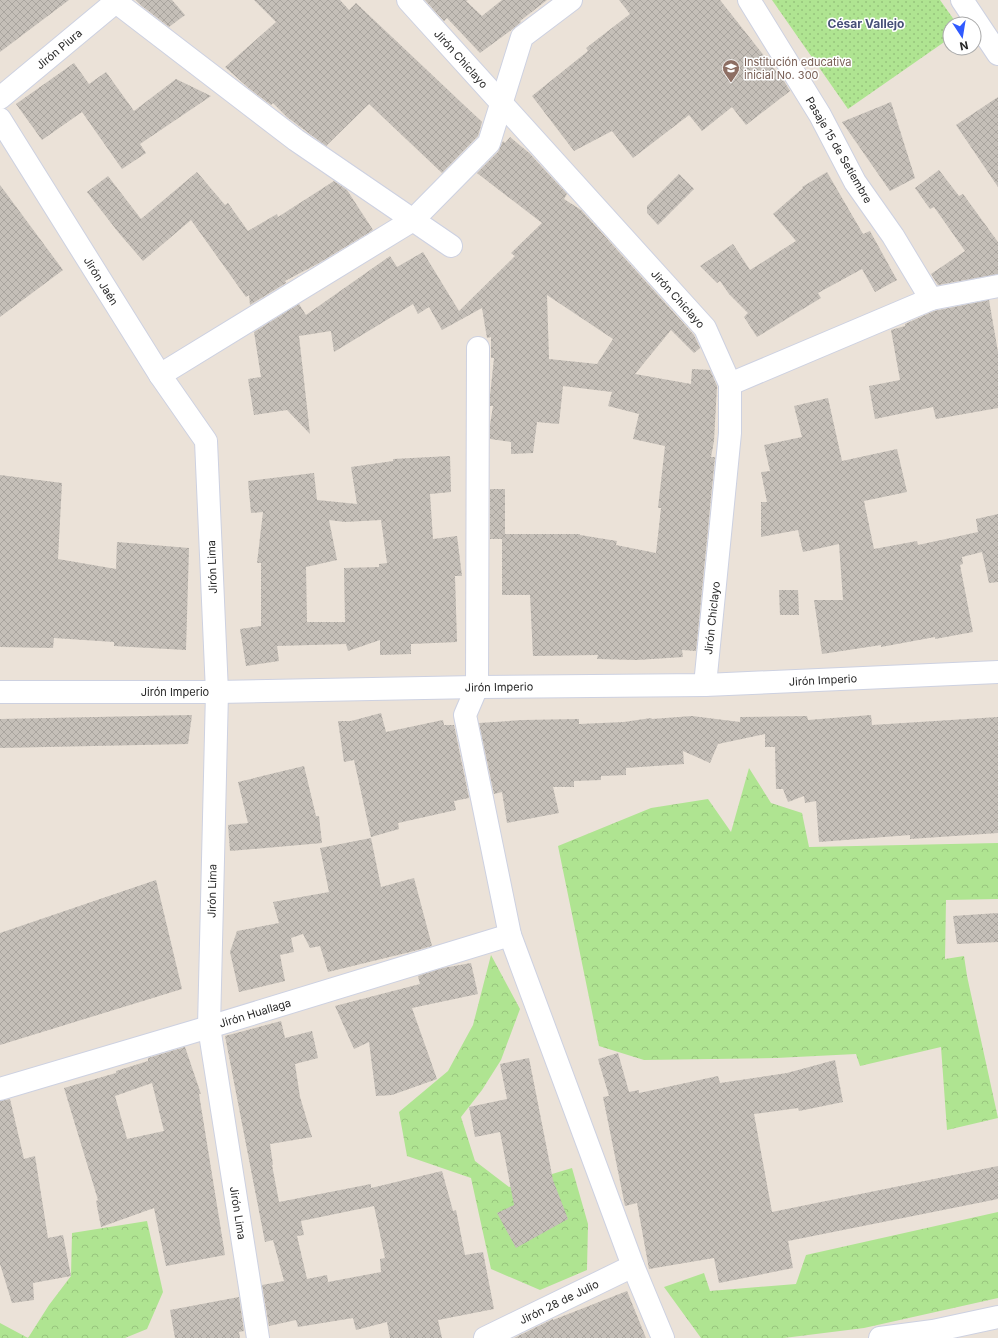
<svg xmlns="http://www.w3.org/2000/svg" width="998" height="1338" viewBox="0 0 998 1338" font-family="Inter,sans-serif">
  <defs>
    <pattern id="forest-crowns" width="20" height="18" patternUnits="userSpaceOnUse"><rect width="20" height="18" fill="#afe491"/><path d="M2 6a3 3 0 1 1 6 0M12 15a3 3 0 1 1 6 0" fill="none" stroke="#97c47d"/></pattern>
    <pattern id="park-dots" width="8" height="8" patternUnits="userSpaceOnUse"><rect width="8" height="8" fill="#afe491"/><path d="M2 2h.1M6 6h.1" fill="none" stroke="#97c47d" stroke-width="1.8" stroke-linecap="round"/></pattern>
    <pattern id="building-cross-hatch" width="8" height="8" patternUnits="userSpaceOnUse"><rect width="8" height="8" fill="#c5bfb8"/><path d="M0 0l8 8M0 8l8-8" fill="none" stroke="#a9a49e"/></pattern>
  </defs>
  <rect width="100%" height="100%" fill="#ebe2d8"/>
  <!-- forest -->
  <g fill="url(#forest-crowns)">
    <path d="M749,768L771,803L802,813L809,847L998,843V899L946,900L945,959L964,956L967,976L998,1118L947,1130L941,1047L860,1066L856,1054L776,1058L644,1060L599,1046L558,846L651,808L708,799L731,832Z"/>
    <path d="M491,955L520,1009L501,1060L482,1090L461,1117L475,1161L509,1187L572,1168L588,1224L587,1270L540,1290L491,1269L471,1178L407,1156L399,1112L448,1071L473,1025Z"/>
    <path d="M998,1212V1298L864,1328L784,1338H701L664,1287L704,1273L710,1291L796,1284L806,1255Z"/>
    <path d="M147,1221L163,1292L147,1329L125,1338H0V1323L28,1338L49,1305L71,1276L72,1233Z"/>
  </g>
  <!-- park -->
  <path fill="url(#park-dots)" d="M772,0H940L957,24H950V38L848,109Z"/>
  <!-- building -->
  <g fill="url(#building-cross-hatch)" fill-rule="evenodd">
    <path d="M0,0H69L0,52Z"/>
    <path d="M136,0H172L185,15L169,27L142,6Z"/>
    <path d="M254,0H340L349,10L356,3L482,122L478,136L442,173L369,104L326,146L287,117L273,103L271,105L251,90L225,67L276,22Z"/>
    <path d="M425,0H468L466,1L482,16L502,0H547L520,21L521,22L514,28L480,53L447,18L444,21Z"/>
    <path d="M619,0H720L784,81L790,91L746,125L732,107L702,131L689,115L633,158L612,131L574,151L532,96L588,51L586,48L630,14Z"/>
    <path d="M74,63L89,84L106,72L134,111L176,79L211,96L140,144L146,153L122,169L82,112L42,140L16,104Z"/>
    <path d="M998,97V187L956,125Z"/>
    <path d="M891,102L915,178L890,191L842,122Z"/>
    <path d="M510,137L529,153L567,194L564,199L581,210L694,335L700,348L694,353L671,330L635,374L691,384L692,369L710,370L717,386L714,441L711,457H715L696,651L682,650L683,657L637,660L597,659L598,655L533,656L530,595H502V539H490V489H505V534H580V535L617,541L616,545L656,553L661,508H658L665,446L633,439L639,414L608,406L612,392L563,386L559,424L537,422L533,453L511,454V442L490,439V425L493,406H490V396L494,358H491V337L487,338L482,308L442,330L429,307L418,314L413,304L334,352L331,331L299,336L310,434L287,410L254,415L248,379L261,377L254,332L299,304L306,315L390,256L397,267L423,252L459,311L515,256L511,253L542,223L477,173L498,152L503,141L505,143ZM547,295L613,339L597,364L549,359Z"/>
    <path d="M939,170L959,196L963,194L998,242V274L938,285L931,274L965,251L934,207L930,209L915,188Z"/>
    <path d="M197,172L225,205L228,203L248,231L277,214L278,217L334,181L347,190L373,230L319,263L285,281L286,283L250,305L249,295L246,297L191,220L143,261L118,232L87,192L108,176L141,219Z"/>
    <path d="M827,172L863,234L870,231L897,280L875,292L862,269L818,293L821,298L757,337L744,317L748,313L729,294L720,281L717,283L700,266L733,244L750,270L796,241L773,214L803,188L802,187Z"/>
    <path d="M679,174L694,189L658,225L647,213V206Z"/>
    <path d="M0,185L63,270L0,317Z"/>
    <path d="M989,300L998,352V408L936,419L933,407L875,419L869,386L900,380L891,330L905,326V324L934,311Z"/>
    <path d="M828,398L842,461L897,449L907,492L864,501L874,549L917,541L918,545L978,532L976,519L998,514V582L989,583L982,552L962,557L963,564L960,565L973,632L935,639V637L881,647V645L822,654L814,600H843L839,544L803,552L798,530L761,537V502H767L761,472L770,471L764,445L802,437L794,406Z"/>
    <path d="M450,456L451,492L430,494L433,539L457,536L462,576H455L457,642L411,644V654L380,655V640L348,651L346,644L277,646L279,661L246,666L240,629L261,626V563H257L263,512L251,513L248,481L314,473L317,500L357,504L351,467L393,461V459ZM329,520L345,522L381,520L387,563L379,564V567L344,568L345,622H307L306,567L337,560Z"/>
    <path d="M0,475L62,483L58,559L116,569L117,542L189,548L186,650L114,646V642L54,638L53,648L0,647Z"/>
    <path d="M779,590H798L799,615H780Z"/>
    <path d="M381,713L386,732L443,720L444,725H454L469,798L454,801L456,810L398,823L399,829L371,837L354,760L344,762L338,721H351Z"/>
    <path d="M192,715L188,744L0,748V719Z"/>
    <path d="M871,715L872,725L998,717V833L910,839V835L819,842L816,801L805,803L804,796L788,802L783,789H776L775,747H765V734L718,744L710,763L683,751L684,764L626,768V775L601,776V780L574,781V787H553L559,813L507,823L502,792L494,794L479,723L523,720L579,719V724L624,722L651,718L652,719L692,716L740,722V717L807,716L808,720Z"/>
    <path d="M304,766L316,816H319L322,843L230,851L228,825L248,823L238,782Z"/>
    <path d="M371,838L381,887L414,878L432,946L410,952L328,972L320,946L310,948L303,934L291,938L294,952L280,955L285,981L239,992L230,952L237,931L279,923L273,902L329,892L320,848Z"/>
    <path d="M156,880L182,989L0,1045V933Z"/>
    <path d="M998,913V942L957,944L953,916Z"/>
    <path d="M471,963L478,994L412,1008L437,1079L392,1095L376,1096L369,1042L354,1049L335,1006L420,984L418,976L443,968Z"/>
    <path d="M281,1021L285,1038L312,1031L318,1058L295,1064L300,1097L312,1137L270,1144L273,1165H272L279,1202L371,1184V1188L442,1171L453,1211L456,1210L465,1255L483,1252L494,1309L438,1320L442,1338H390L387,1322L356,1330L353,1318L298,1327L296,1320L269,1326L262,1285L284,1281L273,1240L265,1242L225,1036ZM374,1206L385,1258L380,1259L381,1272L328,1282L327,1275L307,1279L297,1236L304,1235L301,1221Z"/>
    <path d="M185,1047L201,1094H199L225,1255L166,1266L154,1208L101,1227L96,1201L98,1200L64,1088L116,1073V1071L148,1061V1058ZM152,1083L164,1131L127,1139L115,1096Z"/>
    <path d="M618,1053L629,1092L639,1090V1093L718,1076L720,1083L787,1073L835,1060L843,1102L799,1111L798,1108L754,1114L772,1212L998,1166V1199L788,1241L793,1268L719,1283L714,1258L649,1269L637,1203L625,1206L603,1097L609,1096L598,1059Z"/>
    <path d="M529,1058L553,1180L568,1219L516,1248L497,1213L514,1205L500,1132L475,1137L469,1107L507,1099L500,1064Z"/>
    <path d="M10,1099L24,1159L35,1156L48,1238L63,1235L71,1276L33,1283L34,1300L12,1303L0,1264V1101Z"/>
    <path d="M627,1291L646,1338H514L553,1319V1320Z"/>
    <path d="M239,1297L244,1331L239,1332L240,1338H175L170,1310Z"/>
  </g>
  <g fill="none" stroke-linecap="round" stroke-linejoin="round">
    <!-- minor casing -->
    <g stroke="#cdd1e1" stroke-width="24">
      <g id="minor">
        <path d="M408,0L705,328L730,384V433L705,685"/>
        <path d="M749,0L820,115L855,182L893,236L931,299"/>
        <path d="M962,0L998,54"/>
        <path d="M116,2L296,140L451,246"/>
        <path d="M0,98L118,0"/>
        <path d="M0,119L160,375L206,441L217,692L209,1027L258,1338"/>
        <path d="M478,348L477,687L465,715L510,935L633,1266L663,1338"/>
        <path d="M160,375L413,220L489,143L522,37L571,0"/>
        <path d="M730,384L931,299L998,286"/>
        <path d="M0,692H217L477,687L705,685L998,672"/>
        <path d="M0,1089L209,1027L510,935"/>
        <path d="M485,1338L633,1266"/>
        <path d="M880,1338L933,1331L998,1317"/>
      </g>
    </g>
    <!-- minor -->
    <use href="#minor" stroke="#fff" stroke-width="22"/>
  </g>
  <!-- icons -->
  <defs>
    <g id="school-pin" transform="scale(0.9)"><path d="M0 17L-7.5 6A9.5 9.5 0 1 1 7.5 6Z" fill="#8d6e63" stroke="#fff"/><path d="M0-5L7-2L0 1L-7-2ZM-4 1L0 2.5L4 1V4Q0 6-4 4Z" fill="#fff"/></g>
  </defs>
  <g fill-rule="evenodd">
    <use href="#school-pin" x="731" y="68"/>
  </g>
  <g text-anchor="middle" stroke-width="3" stroke-linejoin="round" paint-order="stroke">
    <!-- street labels -->
    <g font-size="11" fill="#272727" stroke="#fff">
      <text transform="translate(59 49) rotate(-40)" y="4">Jirón Piura</text>
      <text transform="translate(461 59) rotate(48)" y="4">Jirón Chiclayo</text>
      <text transform="translate(839 150) rotate(60)" y="4">Pasaje 15 de Setiembre</text>
      <text transform="translate(101 281) rotate(58)" y="4">Jirón Jaén</text>
      <text transform="translate(678 299) rotate(48)" y="4">Jirón Chiclayo</text>
      <text transform="translate(212 567) rotate(-92)" y="4">Jirón Lima</text>
      <text transform="translate(712 618) rotate(-84)" y="4">Jirón Chiclayo</text>
      <text transform="translate(823 680) rotate(-3)" y="4">Jirón Imperio</text>
      <text transform="translate(499 687) rotate(-1)" y="4">Jirón Imperio</text>
      <text x="175" y="696">Jirón Imperio</text>
      <text transform="translate(212 891) rotate(-89)" y="4">Jirón Lima</text>
      <text transform="translate(255 1013) rotate(-17)" y="4">Jirón Huallaga</text>
      <text transform="translate(238 1213) rotate(81)" y="4">Jirón Lima</text>
      <text transform="translate(559 1302) rotate(-26)" y="4">Jirón 28 de Julio</text>
    </g>
    <!-- education labels -->
    <g font-size="11" fill="#785e54" stroke="#fff" text-anchor="start">
      <text x="744" y="66">Institución educativa<tspan x="744" dy="13">inicial No. 300</tspan></text>
    </g>
    <!-- neighbourhood labels -->
    <g font-size="12" font-weight="bold" fill="#475078" stroke="#fff">
      <text x="866" y="28">César Vallejo</text>
    </g>
  </g>
  <!-- north arrow -->
  <g transform="translate(962 36) rotate(168)"><circle r="19" fill="#ffffff" stroke="#a9a9a9"/>
  <path d="M0-3L7 15L0 10L-7 15Z" fill="#305aff"/>
  <text y="-6" font-size="11" font-weight="bold" text-anchor="middle" fill="#272727">N</text>
  </g>
</svg>
